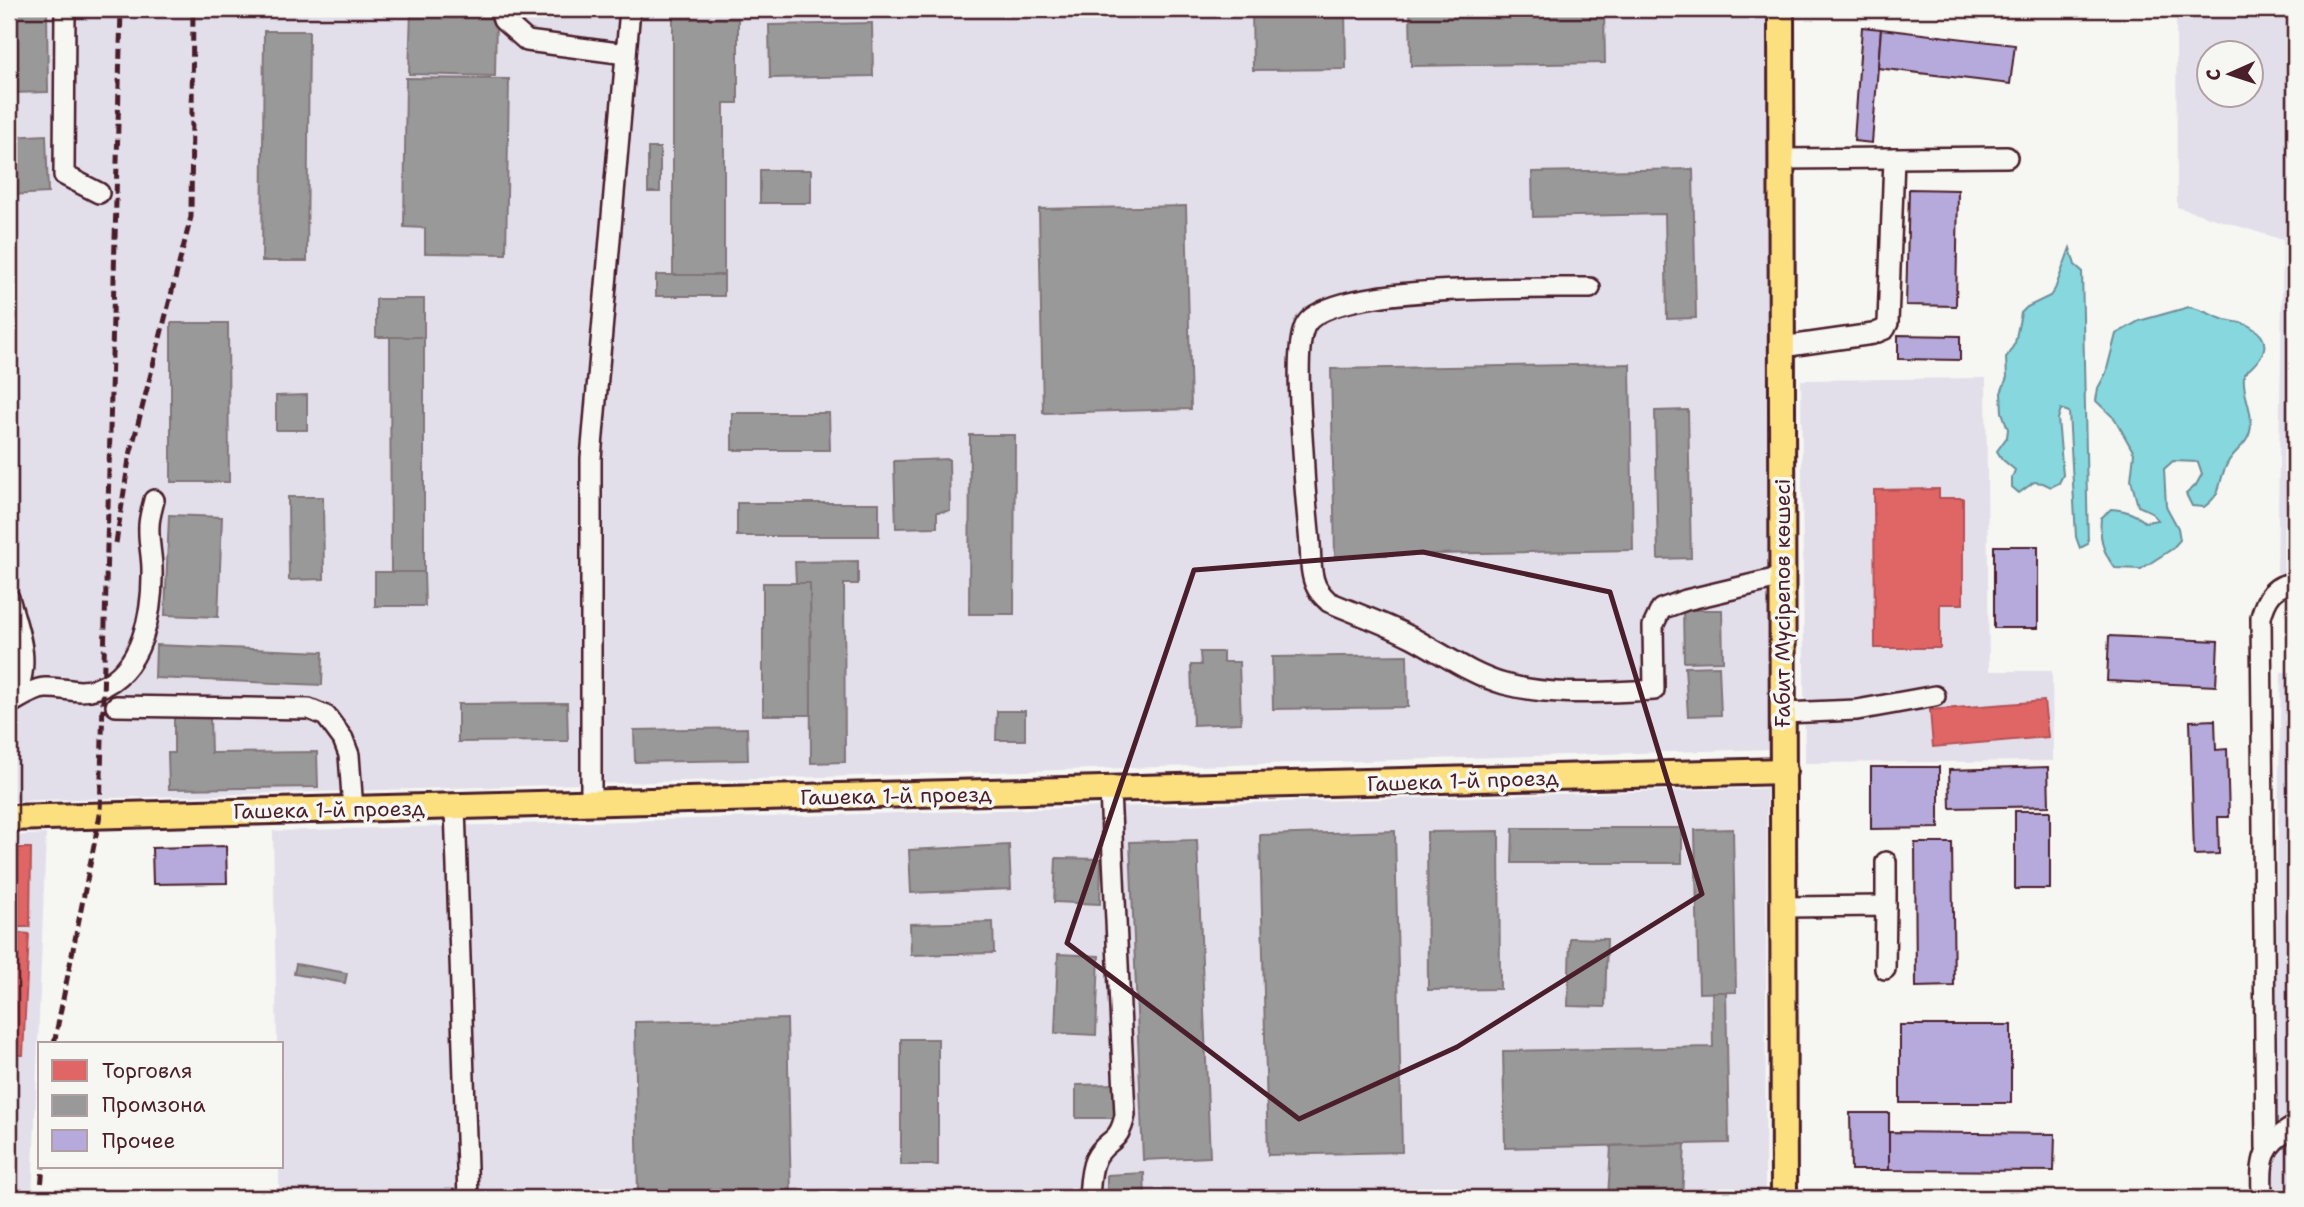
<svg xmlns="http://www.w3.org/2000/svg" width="2304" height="1207" viewBox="0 0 2304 1207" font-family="'Shantell Sans',sans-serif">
  <rect width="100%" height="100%" fill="#f6f6f2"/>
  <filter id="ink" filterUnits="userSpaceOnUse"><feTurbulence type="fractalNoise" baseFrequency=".0143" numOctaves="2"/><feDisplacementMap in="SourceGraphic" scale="14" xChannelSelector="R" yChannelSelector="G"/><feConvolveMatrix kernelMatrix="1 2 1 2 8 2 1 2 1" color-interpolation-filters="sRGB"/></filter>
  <g filter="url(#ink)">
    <!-- built -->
    <g fill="#e2dfeb" fill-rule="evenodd">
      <path d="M9,9H1767L1772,749L9,801Z"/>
      <path d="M2176,9H2295V573H2277L2283,240L2177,207ZM2210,52H2252V94H2210Z"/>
      <path d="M1986,378L1989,671H2052L2053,761L1805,763L1801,380Z"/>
      <path d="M2281,672H2295V1198H2271Z"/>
      <path d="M1767,788L1765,1198H279V1167H282V1044H277L273,831Z"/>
      <path d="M46,834L32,1198H9V836Z"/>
    </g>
    <!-- water -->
    <g fill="#86d7de" stroke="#6e8d96" stroke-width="2">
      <path d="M2070,248L2075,265L2082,271L2088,544L2080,548L2076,537L2069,412L2061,409L2058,419L2063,475L2059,483L2051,487L2043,483L2034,482L2019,493L2012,487V478L2015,470L2002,459L1997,451L2007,437L2008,429L2002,412L2001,393L2007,377L2006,358L2015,343L2021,313L2027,307L2050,296L2055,289Z"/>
      <path d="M2189,307C2202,309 2212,316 2225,320C2234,322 2244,322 2251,327C2277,342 2260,361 2244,374C2242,395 2251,404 2251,423C2251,445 2235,448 2227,464C2217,483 2224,492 2204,507L2192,506L2186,494L2196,485L2202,474L2198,462L2173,461L2164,469L2166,506L2178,528L2180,540L2172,549L2141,569L2115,568C2103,553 2099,538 2101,518L2111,509C2125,510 2134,513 2145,522L2158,520L2150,511L2138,506L2131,480L2134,453L2115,419L2096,401L2098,388L2106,373L2116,334L2139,321Z"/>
    </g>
    <!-- shops -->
    <g fill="#e06666" stroke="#b35154" stroke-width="2">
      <path d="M1939,489V498H1963V604H1940V648H1875L1874,490Z"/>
      <path d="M2044,701L2048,737L1933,747L1930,710Z"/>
      <path d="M9,848H31L30,927H9Z"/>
      <path d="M9,932L29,934L23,1055H9Z"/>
    </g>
    <!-- industry -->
    <g fill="#999" stroke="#817478" stroke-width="2">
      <path d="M9,9H47L48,92L9,93Z"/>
      <rect x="198" y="9" width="30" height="3"/>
      <path d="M411,9H482V17H496L495,76L409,74Z"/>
      <path d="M1252,9H1345L1346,69L1253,70Z"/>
      <path d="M1410,9H1604L1605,63L1411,66Z"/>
      <path d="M673,19H738V103H724V275H673Z"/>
      <path d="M872,23L873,76L770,78L769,25Z"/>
      <path d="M264,31H309L307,261H262Z"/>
      <path d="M406,78L509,79L506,254L425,253V228L404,227Z"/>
      <path d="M46,135L48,193L9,195V137Z"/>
      <rect x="648" y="148" width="12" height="44"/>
      <path d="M1693,169L1696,318L1667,319L1665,214L1533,217L1532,172Z"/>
      <rect x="760" y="170" width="51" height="33"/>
      <path d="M1186,206L1191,409L1043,413L1039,209Z"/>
      <rect x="656" y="275" width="68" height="21"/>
      <rect x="376" y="299" width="48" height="38"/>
      <path d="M171,323H228L229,482H171Z"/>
      <path d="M390,337H424V572H391Z"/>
      <path d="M1630,364L1633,550L1335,556L1331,369Z"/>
      <path d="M307,395V430H276V396Z"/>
      <path d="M1688,410L1691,558L1658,559L1655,411Z"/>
      <path d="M732,413H829L830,450H732Z"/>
      <path d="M970,435H1015L1014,614H969Z"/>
      <path d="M949,459L950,511L937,512V527L896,528L894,461Z"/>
      <path d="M288,497H323L324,579L289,580Z"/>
      <rect x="737" y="503" width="142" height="33"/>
      <path d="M169,515L222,517L218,617L165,615Z"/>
      <path d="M858,561V584H844L845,762L811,763L810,583H796L795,562Z"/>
      <path d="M375,572H424L425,606H375Z"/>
      <path d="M763,583H810L811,715H763Z"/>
      <path d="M1683,610H1722L1723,661L1684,662Z"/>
      <path d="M156,645L323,652L322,685L155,678Z"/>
      <path d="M1200,652H1223V662H1239L1241,723L1193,725L1191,665H1201Z"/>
      <path d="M1407,655L1408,707L1273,709L1272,657Z"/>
      <path d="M1719,666L1721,715L1688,716L1685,667Z"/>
      <path d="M567,703L568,741L458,742V704Z"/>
      <path d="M997,711H1025V740H996Z"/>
      <path d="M210,717L211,753L317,752L318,787L169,789L168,753H174V718Z"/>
      <path d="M747,728L748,760L635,762L634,730Z"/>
      <path d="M1513,828H1682V863H1512Z"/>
      <path d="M1733,829L1736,992L1699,993L1695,830Z"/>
      <path d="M1395,831L1402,1152L1268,1155L1260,835Z"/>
      <path d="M1499,831L1500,989L1428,990L1427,832Z"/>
      <path d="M1197,840L1210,1157L1143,1160L1130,842Z"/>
      <path d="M1009,845L1011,889L911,893L909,850Z"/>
      <path d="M1056,858L1101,859L1100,904L1054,902Z"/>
      <path d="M993,922L994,953L911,955L910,924Z"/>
      <path d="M1570,938L1607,939L1605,1007L1568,1006Z"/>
      <path d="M1058,954L1099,956L1096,1035L1055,1033Z"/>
      <path d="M296,964L347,973L345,983L294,974Z"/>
      <path d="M1712,992H1726L1729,1143L1505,1148L1503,1051L1713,1047Z"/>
      <path d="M787,1019L791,1198H638L635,1022Z"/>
      <rect x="901" y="1039" width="37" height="126"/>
      <path d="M1119,1084V1118H1076V1085Z"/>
      <path d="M1685,1144L1682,1198H1608L1611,1146Z"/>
      <path d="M1144,1173L1145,1198H1107V1175Z"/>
      <path d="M1079,1193V1198H1002V1194Z"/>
    </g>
    <!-- building -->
    <g fill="#b5aadb" stroke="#4a1f2b" stroke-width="2">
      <path d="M1862,27L1881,29L1872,143L1854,141Z"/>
      <path d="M1881,29L2015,45L2010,84L1878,68Z"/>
      <path d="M1909,189L1958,190L1956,306L1906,305Z"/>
      <path d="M1898,335L1960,336V360L1898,359Z"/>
      <rect x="1994" y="546" width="44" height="82"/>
      <path d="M2109,636L2218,641L2216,686L2107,681Z"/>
      <path d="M2215,720L2216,750L2227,749L2229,817H2218L2219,854L2194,855L2190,721Z"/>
      <path d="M1871,767H1939V828L1871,829Z"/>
      <path d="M2048,767L2049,806L1950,808L1949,770Z"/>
      <rect x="2015" y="811" width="35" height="78"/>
      <path d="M1915,843H1952L1954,986L1916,987Z"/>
      <path d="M226,846L227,883L153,884L152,848Z"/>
      <rect x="1900" y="1025" width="111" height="78"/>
      <path d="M1850,1113H1889V1170H1851Z"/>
      <path d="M1889,1132L2055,1134L2054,1171L1889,1170Z"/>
    </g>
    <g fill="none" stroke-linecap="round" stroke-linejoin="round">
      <!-- minor casing -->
      <g stroke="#4a1f2b" stroke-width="24">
        <g id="minor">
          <path d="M65,9L64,175L99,193"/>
          <path d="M500,9L503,20L527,41L626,54"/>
          <path d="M1782,159L2007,157"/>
          <path d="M1590,288C1541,289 1327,282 1305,326C1293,351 1303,438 1304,469C1305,494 1308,519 1310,544C1311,557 1310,574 1316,586C1319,593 1324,597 1329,602C1357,614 1387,624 1413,638C1443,654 1472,675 1504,684C1552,697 1605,692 1654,690L1653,626L1661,609L1686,600L1783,577"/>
          <path d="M1782,347L1873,334L1885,329L1888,323L1894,158"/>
          <path d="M9,598C20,637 33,666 11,703"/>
          <path d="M11,703C22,697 33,689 45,688C65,687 77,695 98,688C143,672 153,611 152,569C152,555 148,541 149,526C149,518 152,509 154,500"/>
          <path d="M116,706L309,709L326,716L343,739L349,755L353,810"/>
          <path d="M1783,713L1857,710L1935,696"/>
          <path d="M591,804V458L630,9"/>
          <path d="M455,807L468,1198"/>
          <path d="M1886,862V906"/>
          <path d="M1784,907L1886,906L1885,969"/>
          <path d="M2266,1148L2261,617C2266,598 2274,584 2295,583"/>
          <path d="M1089,1198C1090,1186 1090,1171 1095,1160C1105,1138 1119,1146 1125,1115L1110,791"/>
          <path d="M2262,1198C2261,1160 2260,1145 2295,1126"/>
        </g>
      </g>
      <!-- major casing -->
      <g stroke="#4a1f2b" stroke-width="30">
        <g id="major">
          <path d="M1781,9L1784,1198"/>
          <path d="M9,818L1784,771"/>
        </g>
      </g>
      <!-- minor -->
      <use href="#minor" stroke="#f6f6f2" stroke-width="19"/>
      <!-- major -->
      <use href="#major" stroke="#fce080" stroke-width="24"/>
      <!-- rail -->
      <g stroke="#4a1f2b" stroke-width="5" stroke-dasharray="10 5" stroke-linecap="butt">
        <path d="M116,543L129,459L191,217L193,9"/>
        <path d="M54,1044L100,815L121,9"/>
        <path d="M40,1198L43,1167"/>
      </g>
    </g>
  </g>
  <!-- marked area -->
  <path fill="none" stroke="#4a1f2b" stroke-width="5" stroke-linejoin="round" d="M1423,552L1610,592L1702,894L1457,1047L1299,1119L1067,943L1194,570Z"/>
  <g text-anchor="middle" stroke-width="7" stroke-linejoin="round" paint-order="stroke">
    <!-- street labels -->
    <g font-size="21" fill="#4a1f2b" stroke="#f6f6f2">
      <text transform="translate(1783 603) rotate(-90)" y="7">Ғабит Мүсірепов көшесі</text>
      <text transform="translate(1463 781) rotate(-2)" y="7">Гашека 1-й проезд</text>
      <text transform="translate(896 796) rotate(-1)" y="7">Гашека 1-й проезд</text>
      <text transform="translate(329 810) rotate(-1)" y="7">Гашека 1-й проезд</text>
    </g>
  </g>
  <!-- margin -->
  <rect width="2304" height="1207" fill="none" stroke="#f6f6f2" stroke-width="35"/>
  <rect x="18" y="18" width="2269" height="1172" fill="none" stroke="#4a1f2b" stroke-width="2.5" filter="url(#ink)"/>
  <!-- legend -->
  <rect x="38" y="1042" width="245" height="126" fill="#f6f6f2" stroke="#b1a0a2" stroke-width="2"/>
  <rect x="52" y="1060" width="35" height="21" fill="#e06666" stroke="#b1a0a2" stroke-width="2"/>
  <text x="102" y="1078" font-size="21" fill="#4a1f2b">Торговля</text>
  <rect x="52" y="1095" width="35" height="21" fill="#999999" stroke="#b1a0a2" stroke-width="2"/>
  <text x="102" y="1112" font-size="21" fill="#4a1f2b">Промзона</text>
  <rect x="52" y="1130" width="35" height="21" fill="#b5aadb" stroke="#b1a0a2" stroke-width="2"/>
  <text x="102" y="1148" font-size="21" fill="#4a1f2b">Прочее</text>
  <!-- north arrow -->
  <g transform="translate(2230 74) rotate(267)"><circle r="33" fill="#f6f6f2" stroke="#b1a0a2" stroke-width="2"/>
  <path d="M0-5L12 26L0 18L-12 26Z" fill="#4a1f2b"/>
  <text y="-10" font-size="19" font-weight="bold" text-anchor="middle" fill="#4a1f2b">С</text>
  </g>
</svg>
